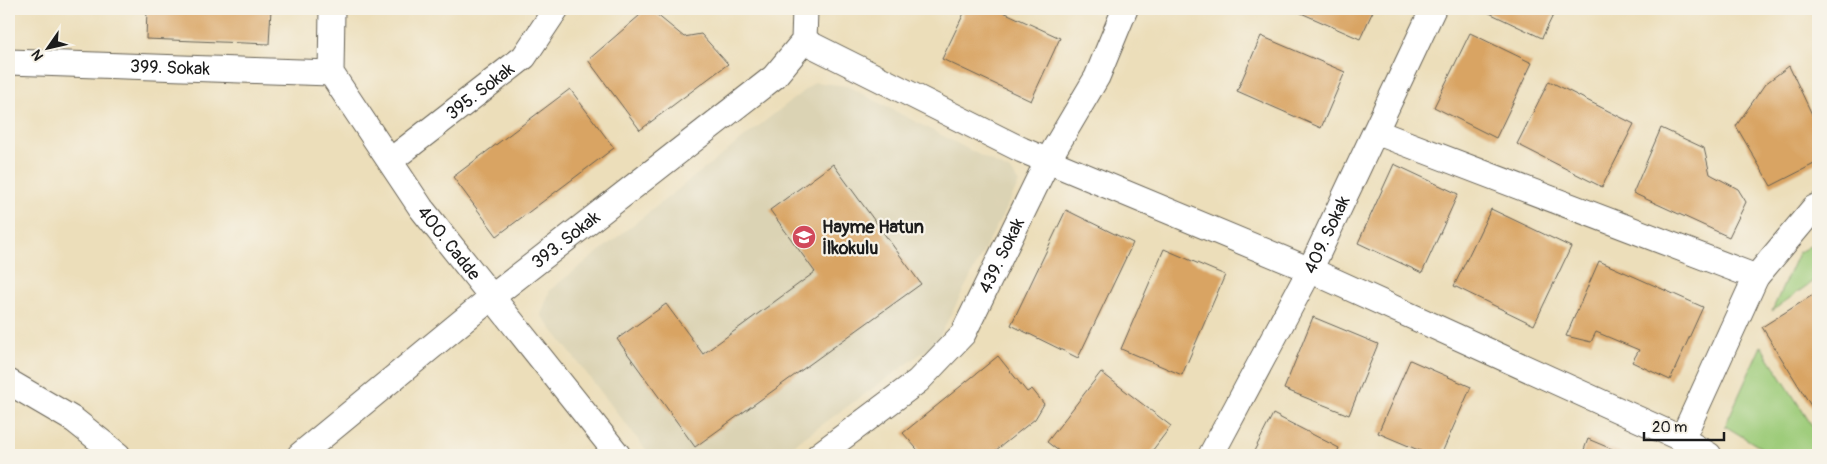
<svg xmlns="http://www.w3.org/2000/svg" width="1827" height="464" viewBox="0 0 1827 464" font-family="Pangolin,sans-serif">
  <rect width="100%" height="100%" fill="#f7f3e8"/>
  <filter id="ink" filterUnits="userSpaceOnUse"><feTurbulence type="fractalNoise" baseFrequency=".02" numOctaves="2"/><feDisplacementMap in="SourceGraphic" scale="10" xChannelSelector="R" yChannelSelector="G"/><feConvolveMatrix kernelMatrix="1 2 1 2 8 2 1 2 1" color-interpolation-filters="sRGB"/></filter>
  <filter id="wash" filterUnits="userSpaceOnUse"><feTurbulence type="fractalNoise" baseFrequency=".0096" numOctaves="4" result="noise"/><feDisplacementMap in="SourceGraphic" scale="20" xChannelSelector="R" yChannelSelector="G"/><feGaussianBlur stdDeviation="1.12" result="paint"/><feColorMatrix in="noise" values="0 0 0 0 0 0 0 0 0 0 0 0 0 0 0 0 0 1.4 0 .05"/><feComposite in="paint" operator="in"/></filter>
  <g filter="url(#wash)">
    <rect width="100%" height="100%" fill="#ecdeba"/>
    <!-- built -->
    <path fill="#dbd3b4" d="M815,82L847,86L1012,172L1019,183L936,343L780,455H650L541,315L550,290Z"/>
    <!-- green -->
    <g fill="#9ecc7a" stroke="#5d744b">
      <path d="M1818,241V282L1816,279L1772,311L1798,253Z"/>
      <path d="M1761,346L1818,435V455H1773L1725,426Z"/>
    </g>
    <g id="blocks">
      <!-- building -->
      <g fill="#d9a464">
        <path d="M147,9H271L269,44L146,39Z"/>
        <path d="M647,9H650L684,37L701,34L728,64L640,130L588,60Z"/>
        <path d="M850,9H921V13L850,10Z"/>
        <path d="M966,9H997L1060,38L1031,101L942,59Z"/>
        <path d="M1292,9H1374L1360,39Z"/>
        <path d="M1483,9H1556L1542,38L1483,10Z"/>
        <path d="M1470,33L1532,63L1496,138L1434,107Z"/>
        <path d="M1261,36L1345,72L1321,128L1237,91Z"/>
        <path d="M1789,66L1818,127V162L1771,186L1736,126L1765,84Z"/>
        <path d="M1549,81L1634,124L1602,187L1517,144Z"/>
        <path d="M570,89L614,148L497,236L453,177Z"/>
        <path d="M1661,128L1704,148L1710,174L1738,189L1746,202L1729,237L1633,193Z"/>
        <path d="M833,164L921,284L695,447L617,339L666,304L703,354L815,272L770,210Z"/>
        <path d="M1394,164L1458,194L1422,273L1358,243Z"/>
        <path d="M1491,209L1571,247L1534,325L1454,286Z"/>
        <path d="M1066,210L1133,243L1078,358L1011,325Z"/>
        <path d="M1164,249L1225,275L1182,375L1121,349Z"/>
        <path d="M1599,261L1703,307L1670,380L1632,362L1639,350L1596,332L1591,342L1566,336Z"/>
        <path d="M1816,293L1818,297V417L1762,327Z"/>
        <path d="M1313,317L1378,344L1349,415L1284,389Z"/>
        <path d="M998,356L1027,392L1032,389L1044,404L1035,419L990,455H922L903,433Z"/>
        <path d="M1410,360L1471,387L1441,455H1430L1378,433Z"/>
        <path d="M1101,372L1171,426L1149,455H1064L1047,442Z"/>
        <path d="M1273,414L1339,448L1336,455H1252Z"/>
        <path d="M1588,439L1626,455H1582Z"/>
      </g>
    </g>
  </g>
  <g filter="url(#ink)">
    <use href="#blocks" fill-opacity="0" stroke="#656053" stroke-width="1"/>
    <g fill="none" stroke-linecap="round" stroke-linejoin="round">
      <!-- minor casing -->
      <g stroke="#656053" stroke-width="27">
        <g id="minor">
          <path id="s1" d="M332,9L331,73L421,208L618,455"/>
          <path d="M804,41L1022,150L1310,270L1682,439L1709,455"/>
          <path id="s2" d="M9,62L331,73"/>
          <path d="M1376,132L1756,277"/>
          <path id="s3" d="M390,161L524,57L556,9"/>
          <path d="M9,382L74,420L118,455"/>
          <path d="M1682,439L1756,277L1814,208L1818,206"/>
          <path id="s4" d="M300,455L492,297L774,77L804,41L805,9"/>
          <path id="s5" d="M819,455L918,381L963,334L1048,160L1097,77L1125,9"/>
          <path id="s6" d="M1211,455L1310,270L1433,9"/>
        </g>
      </g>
      <!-- minor -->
      <use href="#minor" stroke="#fff" stroke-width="25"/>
    </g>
  </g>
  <!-- icons -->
  <defs>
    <g id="school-disc" transform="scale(1.25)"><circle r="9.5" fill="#d1495b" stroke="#f7f3e8"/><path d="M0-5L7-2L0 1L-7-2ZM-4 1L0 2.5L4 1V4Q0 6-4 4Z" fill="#fff"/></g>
  </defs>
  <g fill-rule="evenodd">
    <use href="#school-disc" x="804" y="237"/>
  </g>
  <g text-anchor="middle" stroke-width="4.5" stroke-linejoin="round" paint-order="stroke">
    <!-- street labels -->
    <g font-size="18" fill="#1c1c1c" stroke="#f7f3e8">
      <text dy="6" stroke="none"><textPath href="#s2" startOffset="161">399. Sokak</textPath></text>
      <text dy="6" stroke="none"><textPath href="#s3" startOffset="114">395. Sokak</textPath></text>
      <text dy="6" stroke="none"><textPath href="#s6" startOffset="249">409. Sokak</textPath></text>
      <text dy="6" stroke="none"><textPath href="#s4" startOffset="342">393. Sokak</textPath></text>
      <text dy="6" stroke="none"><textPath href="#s1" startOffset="271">400. Cadde</textPath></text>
      <text dy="6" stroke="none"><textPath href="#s5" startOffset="276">439. Sokak</textPath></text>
    </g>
    <!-- poi labels -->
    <g font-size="18" font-weight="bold" fill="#1c1c1c" stroke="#f7f3e8" text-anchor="start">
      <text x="822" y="233">Hayme Hatun<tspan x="822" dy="21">İlkokulu</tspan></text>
    </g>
  </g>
  <!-- margin -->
  <rect width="1827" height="464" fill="none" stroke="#f7f3e8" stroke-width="30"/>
  <!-- north arrow -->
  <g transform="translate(48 48) rotate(236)" stroke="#f7f3e8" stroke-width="4" paint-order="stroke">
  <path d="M0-4L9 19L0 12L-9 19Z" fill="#1c1c1c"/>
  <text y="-8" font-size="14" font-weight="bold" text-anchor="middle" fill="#1c1c1c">N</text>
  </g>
  <!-- scale -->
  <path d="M1644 432v8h80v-8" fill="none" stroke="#1c1c1c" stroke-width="2.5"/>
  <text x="1652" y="432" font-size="15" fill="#1c1c1c" stroke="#f7f3e8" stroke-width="4" paint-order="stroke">20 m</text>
</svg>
